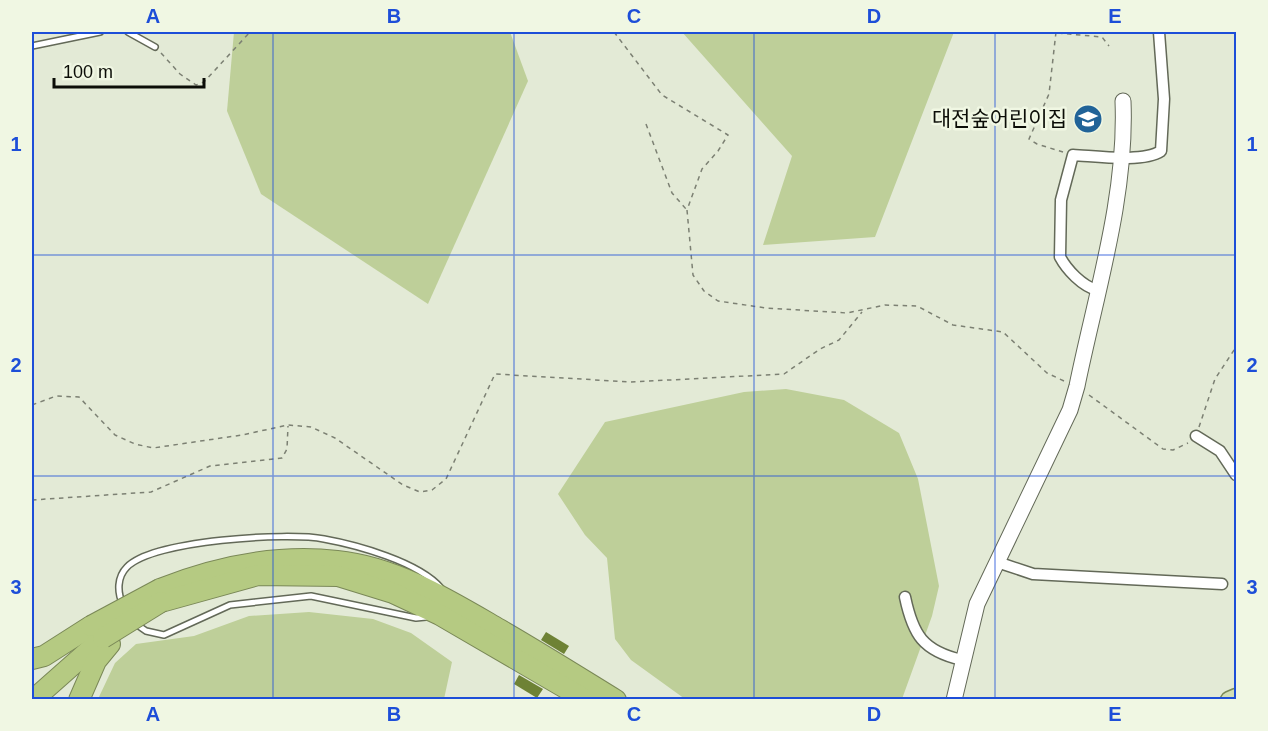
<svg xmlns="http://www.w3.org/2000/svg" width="1268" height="731" viewBox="0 0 1268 731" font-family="Helvetica,'Noto Sans KR',sans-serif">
  <rect width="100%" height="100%" fill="#e3ead6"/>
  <!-- green -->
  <g fill="#becf99">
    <path d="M234,32H510L528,81L428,304L261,194L227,111Z"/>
    <path d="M682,32H954L875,237L763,245L792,156Z"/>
    <path d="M786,389L844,400L899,433L918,479L939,586L932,616L902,699H685L631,660L615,639L607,558L585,535L558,494L605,422L744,392Z"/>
    <path d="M309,612L373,619L411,633L452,662L444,699H98L115,663L136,644L194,636L249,616Z"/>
  </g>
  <!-- building -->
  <g fill="#6e8235">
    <path d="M546,632L569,646L564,654L541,640Z"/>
    <path d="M519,675L543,689L537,698L514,684Z"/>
  </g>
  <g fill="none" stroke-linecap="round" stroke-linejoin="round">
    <!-- lane casing -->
    <g stroke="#636958" stroke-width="8">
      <g id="lane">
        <path d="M128,32L155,47"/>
        <path d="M32,46L100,32"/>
        <path d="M123,605C117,592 117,577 127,567C153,540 288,532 324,539C357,545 419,562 441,588"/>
        <path d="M136,624L146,631L164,635L230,605L311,596L416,618L426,617"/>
      </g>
    </g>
    <!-- street casing -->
    <g stroke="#636958" stroke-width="13">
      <g id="street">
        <path d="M1097,290C1082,286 1067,270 1060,257L1061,200L1073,155C1095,156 1143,163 1161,151L1164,99L1159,32"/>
        <path d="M1196,436L1220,451L1236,475"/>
        <path d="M997,562L1033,574L1222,584"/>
        <path d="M905,597C913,635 923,651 962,660"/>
      </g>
    </g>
    <!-- secondary casing -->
    <g stroke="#636958" stroke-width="17">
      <path id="secondary" d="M954,700L977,604L1070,410L1077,386C1096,293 1127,196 1123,101"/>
    </g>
    <!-- primary casing -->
    <g stroke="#7a8857" stroke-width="19">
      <path id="primary" d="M1229,700L1236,697"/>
    </g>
    <!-- highway casing -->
    <g stroke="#7a8857" stroke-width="22">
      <g id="highway">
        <path d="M160,589C216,567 276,554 337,561C396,567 449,600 499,629C539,652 577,676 616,700"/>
        <path d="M161,602L258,575L338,576L393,593L440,615L586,700"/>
        <path d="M32,659L44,656L91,626"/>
        <path d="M33,700L103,638"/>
        <path d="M79,700L96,661L110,644"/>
      </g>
    </g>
    <!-- path -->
    <g stroke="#7c8073" stroke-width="1.5" stroke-dasharray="4.5 4.5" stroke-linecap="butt">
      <path d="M614,32L662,95L728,135L718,151L702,169L687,210L693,275L704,291L718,301L766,308L847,313L885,305L917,306L953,325L1003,332L1047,373L1064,381"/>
      <path d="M1056,32L1049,94L1029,139L1037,144L1063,152"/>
      <path d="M1058,33L1102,37L1109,46"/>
      <path d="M161,53L180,74L196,85L204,82L250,32"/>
      <path d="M646,124L672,193L686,209"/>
      <path d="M1089,395L1163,449L1173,450L1188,443"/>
      <path d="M32,405L56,396L79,397L115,435L135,444L153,448L242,435L288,425L311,427L335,438L403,485L420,492L432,490L446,479L495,374L631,382L784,374L820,349L839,340L862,312"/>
      <path d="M1199,427L1215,379L1236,347"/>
      <path d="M32,500L151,492L210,466L282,458L287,449L288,426"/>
    </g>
    <!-- lane -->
    <use href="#lane" stroke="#fff" stroke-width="5"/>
    <!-- street -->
    <use href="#street" stroke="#fff" stroke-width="10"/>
    <!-- secondary -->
    <use href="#secondary" stroke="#fff" stroke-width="15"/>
    <!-- primary -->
    <use href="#primary" stroke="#d3dfb4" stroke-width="16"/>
    <!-- highway -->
    <use href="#highway" stroke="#b5ca82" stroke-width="20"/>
    <!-- highway-bridge casing -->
    <g stroke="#7a8857" stroke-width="22" stroke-linecap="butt">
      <g id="highway-bridge">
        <path d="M91,626L160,589"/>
        <path d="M103,638L161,602"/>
      </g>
    </g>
    <!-- highway-bridge -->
    <use href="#highway-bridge" stroke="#b5ca82" stroke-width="20"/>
  </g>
  <!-- grid -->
  <path fill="none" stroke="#1d4ed8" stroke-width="1.5" stroke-opacity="0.55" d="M273,32V700M514,32V700M754,32V700M995,32V700M32,255H1236M32,476H1236"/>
  <!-- icons -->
  <defs>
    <g id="school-disc" transform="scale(1.5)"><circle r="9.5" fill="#216398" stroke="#f0f7e3"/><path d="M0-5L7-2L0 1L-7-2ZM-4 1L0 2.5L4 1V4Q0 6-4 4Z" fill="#fff"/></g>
  </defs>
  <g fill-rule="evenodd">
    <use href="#school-disc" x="1088" y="119"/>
  </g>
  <g text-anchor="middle" stroke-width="5" stroke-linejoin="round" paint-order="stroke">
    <!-- poi labels -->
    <g font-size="21" fill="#0b0d07" stroke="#f0f7e3" text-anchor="end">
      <text x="1067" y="126">대전숲어린이집</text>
    </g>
  </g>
  <!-- border -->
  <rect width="1268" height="731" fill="none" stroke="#f0f7e3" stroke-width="66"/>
  <!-- scale -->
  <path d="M54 78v9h150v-9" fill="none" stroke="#0b0d07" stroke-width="3"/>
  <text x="63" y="78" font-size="18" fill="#0b0d07" stroke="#f0f7e3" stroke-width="4.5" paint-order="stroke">100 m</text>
  <rect x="33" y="33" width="1202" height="665" fill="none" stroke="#1d4ed8" stroke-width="2"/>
  <g font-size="20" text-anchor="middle" font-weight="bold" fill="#1d4ed8">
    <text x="153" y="23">A</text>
    <text x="394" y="23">B</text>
    <text x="634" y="23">C</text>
    <text x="874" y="23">D</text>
    <text x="1115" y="23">E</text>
    <text x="16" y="151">1</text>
    <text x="1252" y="151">1</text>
    <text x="16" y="372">2</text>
    <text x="1252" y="372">2</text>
    <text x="16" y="594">3</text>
    <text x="1252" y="594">3</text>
    <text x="153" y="721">A</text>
    <text x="394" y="721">B</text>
    <text x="634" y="721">C</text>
    <text x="874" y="721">D</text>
    <text x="1115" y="721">E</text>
  </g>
</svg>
